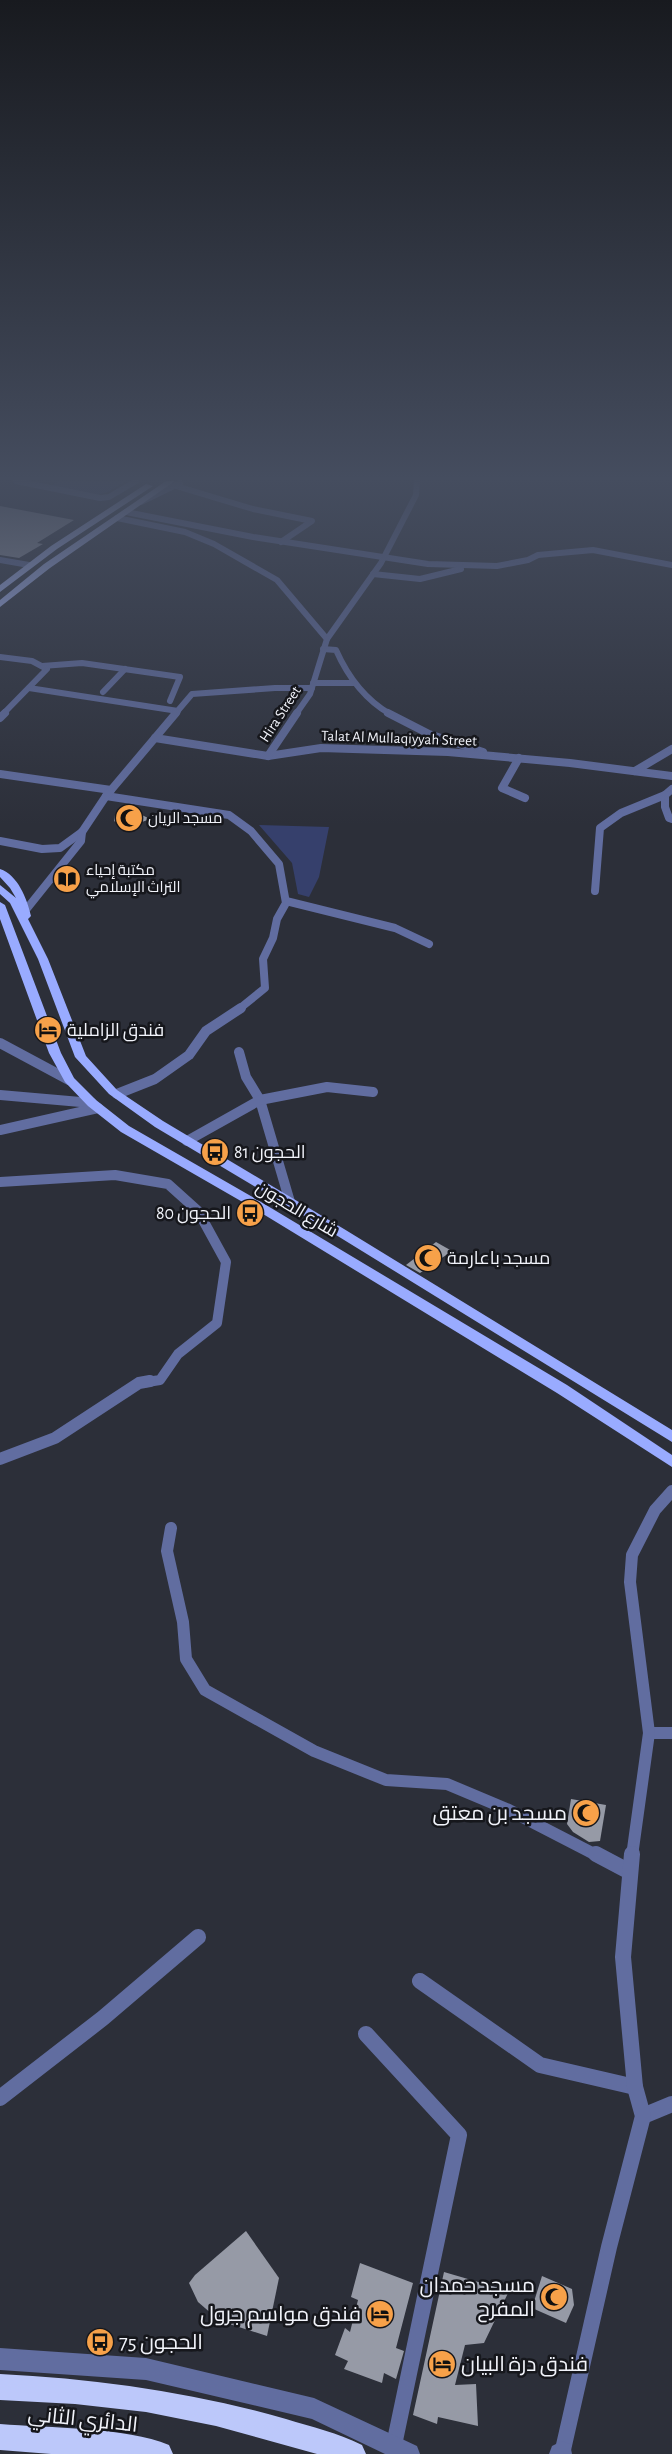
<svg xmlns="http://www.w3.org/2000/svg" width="672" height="2454" viewBox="0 0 672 2454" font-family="'Alegreya Sans',Cairo,sans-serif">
  <rect width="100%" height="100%" fill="#2c2f39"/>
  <!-- green -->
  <g fill="#36406c">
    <path d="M59,481H126L108,492L97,495L51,486Z"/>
    <path d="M259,825L329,827L319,877L309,897L298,894L292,863Z"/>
  </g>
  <!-- building -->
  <g fill="#969aa6">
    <path d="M0,506L74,520L37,543L43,544L19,558L0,555Z"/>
    <path d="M123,811H134L150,819L134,825L122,826L114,821L115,815Z"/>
    <path d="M436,1242L452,1251L420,1273L406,1265Z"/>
    <path d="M571,1799L606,1805L600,1841L589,1842L573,1832L567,1824Z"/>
    <path d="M246,2231L279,2278L267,2336L220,2321L198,2302L189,2283L195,2275Z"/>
    <path d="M360,2263L413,2283L396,2348L404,2351L396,2379L384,2373L382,2383L344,2369L348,2361L335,2355L345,2328L350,2332L358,2300L351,2297Z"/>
    <path d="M444,2272L509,2291L484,2343L465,2345L455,2385L476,2384L478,2426L438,2417L437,2424L413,2415Z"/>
    <path d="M542,2276L572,2289L574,2305L566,2323L532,2308Z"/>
  </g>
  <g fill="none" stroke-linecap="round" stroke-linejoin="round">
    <!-- minor-far4 -->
    <g stroke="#616da0" stroke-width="6">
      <path d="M16,481L100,498L109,497L136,481"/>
      <path d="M176,486L253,509L312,521L281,542"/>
      <path d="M141,502L180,483"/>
      <path d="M126,512L253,537L428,564L497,566L528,560L538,555L593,550L672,565"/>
      <path d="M117,518L185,532L214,544L277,580L327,639L310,694L296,714"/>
      <path d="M0,560L29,565"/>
      <path d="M373,574L420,579L461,569"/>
      <path d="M327,639L381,563L416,495L417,481"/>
      <path d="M323,649L336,650C348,677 364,699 390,714"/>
      <path d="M0,657L32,661L47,669L3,714"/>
      <path d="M42,666L82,663L180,677L170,701"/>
      <path d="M313,683H354"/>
      <path d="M29,688L178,711"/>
      <path d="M103,692L125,669"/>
      <path d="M175,714L192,694L275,688H312"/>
    </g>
    <!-- minor-far3 -->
    <g stroke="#616da0" stroke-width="8">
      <path d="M388,713L429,734L483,752"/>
      <path d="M0,718L5,713"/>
      <path d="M155,738L268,756L321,748L448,752L570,763L672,776"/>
      <path d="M268,756L297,713"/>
      <path d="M519,758L502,788L525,798"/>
      <path d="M635,771L672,749"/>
      <path d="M0,774L111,790"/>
      <path d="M672,789L665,795V807L669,818L672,819"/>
      <path d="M106,796L229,815L251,831L279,864L286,903L277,919L273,938L263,959L265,988L239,1009"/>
      <path d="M0,841L42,849L60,848L82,832L106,796L176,713"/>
      <path d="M595,891L600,828L621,813L665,795"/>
      <path d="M286,901L395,928L429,944"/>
      <path d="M25,911L81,841L82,832"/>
    </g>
    <!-- minor-far2 -->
    <g stroke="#616da0" stroke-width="10">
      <path d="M0,1043L69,1080"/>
      <path d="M239,1052L246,1077L260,1100L290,1202"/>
      <path d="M117,1094L155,1079L189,1055L206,1031L241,1008"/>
      <path d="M0,1095L92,1103"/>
      <path d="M0,1130L98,1108"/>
      <path d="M187,1141L260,1100L327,1087L373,1092"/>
      <path d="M0,1182L115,1175L168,1184L198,1211L226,1262L217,1323L178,1354L160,1380L141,1383"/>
    </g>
    <!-- minor-far1 -->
    <g stroke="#616da0" stroke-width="12">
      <path d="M0,1459L55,1438L139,1383L150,1381"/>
      <path d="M171,1528L167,1551L183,1622L186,1659L205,1690L314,1751L386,1780L447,1784L509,1810L598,1856"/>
      <path d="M649,1733H672"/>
      <path d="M632,1856L649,1733L630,1582L632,1555L655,1510L672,1491"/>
    </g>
    <!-- minor -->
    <g stroke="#616da0" stroke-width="16">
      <path d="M596,1854L630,1872"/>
      <path d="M420,1981L540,2065L635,2087"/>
      <path d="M366,2034L459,2135L394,2445"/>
      <path d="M0,2098L103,2018L198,1937"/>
      <path d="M643,2116L672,2104"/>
      <path d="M562,2454L609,2247L643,2116L635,2087L623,1957L632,1854"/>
    </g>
    <!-- tertiary -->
    <g fill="#616da0" fill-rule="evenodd">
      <path d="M0,2348L146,2358L314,2398L417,2446L420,2454H385L312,2419L146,2380L0,2370Z"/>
      <path d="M562,2441L570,2444L572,2454H549L552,2446Z"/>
    </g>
    <!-- primary -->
    <g fill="#99abff" fill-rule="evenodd">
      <path d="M0,869C18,875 27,899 31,916L28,919L48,959L86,1056L117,1090L163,1121L344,1229L672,1430V1442L336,1235L155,1127L109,1094L75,1057L38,959L10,903L0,894V885L16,898L10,888L0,877Z"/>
      <path d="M0,902L5,905L61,1053L74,1078L96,1100L129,1126L261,1202L567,1385L672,1455V1467L557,1393L253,1208L121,1132L88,1106L65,1082L49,1053L0,919Z"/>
    </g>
    <!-- trunk -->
    <g fill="#aabafc" fill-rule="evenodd">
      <path d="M166,481H175L50,568L0,607V600L44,564Z"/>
      <path d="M146,484L153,486L57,549L0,592V585L51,546Z"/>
    </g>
    <!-- motorway -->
    <g fill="#bcc8fa" fill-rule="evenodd">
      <path d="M0,2374C98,2379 192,2392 286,2419C312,2427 338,2433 362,2445L366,2454H317L216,2426L146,2412L75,2404L0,2400Z"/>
      <path d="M0,2424C49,2428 126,2427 169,2445L173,2454H51L0,2450Z"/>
    </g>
  </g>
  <!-- sky -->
  <linearGradient id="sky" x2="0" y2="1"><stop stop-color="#181a1f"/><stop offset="0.58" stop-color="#454d5f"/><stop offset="1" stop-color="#454d5f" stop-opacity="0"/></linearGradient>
  <rect width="672" height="825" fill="url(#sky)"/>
  <!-- icons -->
  <defs>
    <g id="mosque-disc" transform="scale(1.4375)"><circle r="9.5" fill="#f7a149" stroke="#16171c"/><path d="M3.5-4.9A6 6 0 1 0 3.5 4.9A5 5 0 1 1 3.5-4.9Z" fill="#111"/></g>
    <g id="library-disc" transform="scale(1.4375)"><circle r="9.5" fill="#f7a149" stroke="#16171c"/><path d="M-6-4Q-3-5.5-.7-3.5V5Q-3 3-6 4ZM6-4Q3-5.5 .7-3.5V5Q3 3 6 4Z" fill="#111"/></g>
    <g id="hotel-disc" transform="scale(1.4375)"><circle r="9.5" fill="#f7a149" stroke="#16171c"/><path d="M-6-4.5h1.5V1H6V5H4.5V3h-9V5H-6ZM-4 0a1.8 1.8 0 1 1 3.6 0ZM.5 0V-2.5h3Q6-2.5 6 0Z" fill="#111"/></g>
    <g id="bus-disc" transform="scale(1.4375)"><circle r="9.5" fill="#f7a149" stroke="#16171c"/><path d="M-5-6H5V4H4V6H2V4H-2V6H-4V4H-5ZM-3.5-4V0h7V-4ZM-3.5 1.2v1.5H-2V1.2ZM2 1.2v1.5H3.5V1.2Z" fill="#111"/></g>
  </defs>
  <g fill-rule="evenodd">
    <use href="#mosque-disc" x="129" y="818"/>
    <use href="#library-disc" x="67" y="879"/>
    <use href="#hotel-disc" x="48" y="1030"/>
    <use href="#bus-disc" x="215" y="1152"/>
    <use href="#bus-disc" x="250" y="1213"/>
    <use href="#mosque-disc" x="428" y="1258"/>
    <use href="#mosque-disc" x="586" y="1813"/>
    <use href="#mosque-disc" x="554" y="2297"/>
    <use href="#hotel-disc" x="380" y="2314"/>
    <use href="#bus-disc" x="100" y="2342"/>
    <use href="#hotel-disc" x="442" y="2364"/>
  </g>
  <g text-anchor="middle" stroke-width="5" stroke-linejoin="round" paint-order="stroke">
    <!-- far-street labels -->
    <g font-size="15" fill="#f1f3fa" stroke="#16171c">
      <text transform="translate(280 714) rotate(-57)" y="5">Hira Street</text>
      <text transform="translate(399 738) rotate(2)" y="5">Talat Al Mullaqiyyah Street</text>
    </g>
    <!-- far-poi labels -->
    <g font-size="15" fill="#f1f3fa" stroke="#16171c" text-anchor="start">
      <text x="148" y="823">مسجد الريان</text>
      <text x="86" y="875">مكتبة إحياء<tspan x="86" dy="17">التراث الإسلامي</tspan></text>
    </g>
    <!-- poi labels -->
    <g font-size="18" fill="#f1f3fa" stroke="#16171c" text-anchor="start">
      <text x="67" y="1036">فندق الزاملية</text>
      <text x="234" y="1158">الحجون 81</text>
      <text x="231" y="1219" text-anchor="end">الحجون 80</text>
      <text x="447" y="1264">مسجد باعارمة</text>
    </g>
    <!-- street labels -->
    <g font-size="18" fill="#f1f3fa" stroke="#16171c">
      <text transform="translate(297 1209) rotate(31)" y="6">شارع الحجون</text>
    </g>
    <!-- near-poi labels -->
    <g font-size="21" fill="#f1f3fa" stroke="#16171c" text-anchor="end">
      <text x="567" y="1820">مسجد بن معتق</text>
      <text x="535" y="2292">مسجد حمدان<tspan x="535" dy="24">المفرح</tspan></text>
      <text x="361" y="2321">فندق مواسم جرول</text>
      <text x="119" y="2349" text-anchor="start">الحجون 75</text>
      <text x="461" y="2371" text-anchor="start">فندق درة البيان</text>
    </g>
    <!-- near-street labels -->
    <g font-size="21" fill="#f1f3fa" stroke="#16171c">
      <text transform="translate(83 2419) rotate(6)" y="7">الدائري الثاني</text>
    </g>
  </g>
</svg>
